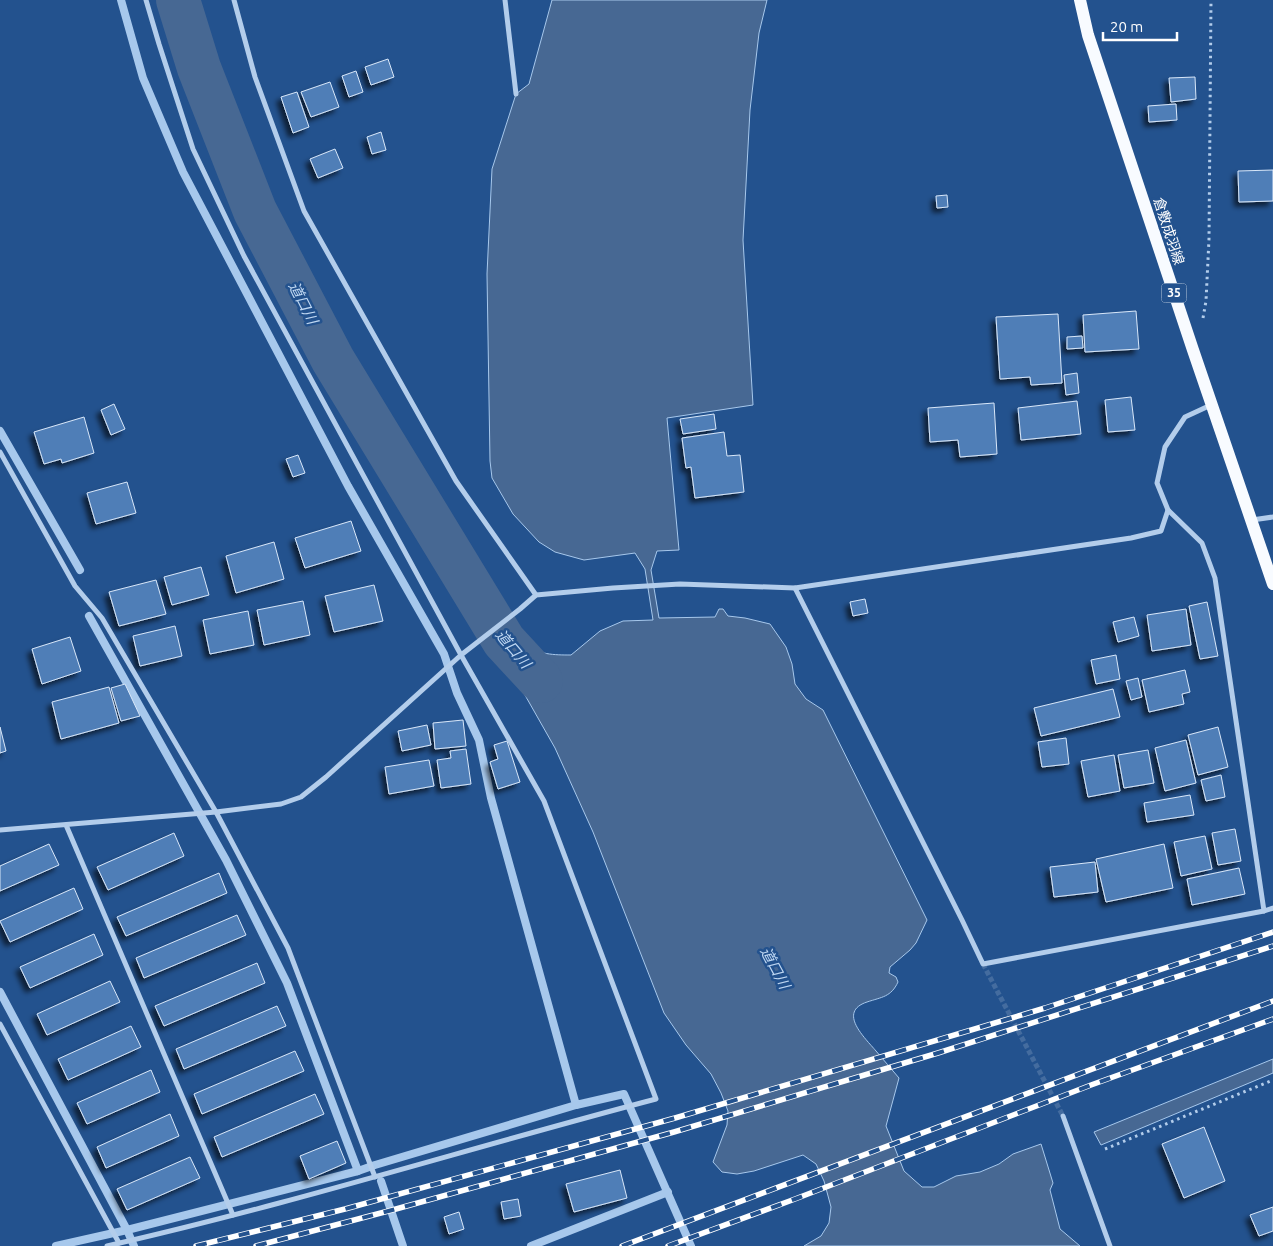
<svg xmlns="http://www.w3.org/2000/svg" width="1273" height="1246" viewBox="0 0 1273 1246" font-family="Ubuntu,'Noto Sans JP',sans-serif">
  <defs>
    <filter id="shadow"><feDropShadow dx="-4.5" dy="4.5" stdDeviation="2.5" flood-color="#0009"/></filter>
  </defs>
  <rect width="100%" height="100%" fill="#23528e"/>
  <!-- water -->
  <g fill="#476893" stroke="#a7c8ec">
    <path d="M552,0H767L759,33L750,110L743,240L753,405L667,418L679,550L657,551L651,570L659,618L715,617L719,609H723L728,616L745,618L770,624L786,647L792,664L795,684L806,699L823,710L927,920L916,943L910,950L890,967L889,973L896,977L898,982C891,997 882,997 867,1002C837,1012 865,1038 876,1051C884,1060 891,1069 899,1078L886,1126L904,1171L922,1187H934L956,1176L980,1172L999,1164L1013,1154L1041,1144L1053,1183L1050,1190L1060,1229L1080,1246H804L821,1236L829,1223L831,1207L824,1181L816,1164L803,1155L754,1171L737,1174L722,1172L713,1162L727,1125L728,1111L721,1093L711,1074L686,1045L664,1013L593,832L555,748L513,674L494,659L488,650L512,627C516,633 520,639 525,643C537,655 555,655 571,655L600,631L623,621L653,620L645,569L635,553L584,560L555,552L539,542L513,514L492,478L490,461L487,274L492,169L516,94L529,84Z"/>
    <path d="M1273,1059V1073L1101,1145L1094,1132Z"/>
  </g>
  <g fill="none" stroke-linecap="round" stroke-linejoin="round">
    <!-- stream -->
    <g stroke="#a7c8ec" stroke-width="8">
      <path d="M121,0L143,78L183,172L348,486L444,654L457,693L479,740L491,798L576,1105L624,1094L691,1246"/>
      <path d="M0,431L80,570"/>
      <path d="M89,616L226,860L287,983L358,1171"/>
      <path d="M0,992L127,1230L134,1246"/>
      <path d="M381,1181L403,1246"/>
      <path d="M56,1246L127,1230L358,1171L375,1165L576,1105"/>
      <path d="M531,1246L668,1192"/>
    </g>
    <!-- river -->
    <path stroke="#476893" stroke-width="44" d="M178,0L199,68L255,211L333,360L504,641L541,681"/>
  </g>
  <!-- building -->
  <g fill="#507eb7" stroke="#d8e7f9" filter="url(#shadow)">
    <path d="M388,59L394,77L371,85L365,67Z"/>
    <path d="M356,71L363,92L349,97L342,76Z"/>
    <path d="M1195,77L1196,99L1171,102L1169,78Z"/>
    <path d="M330,82L339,107L311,117L301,92Z"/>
    <path d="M297,92L309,127L293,133L281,97Z"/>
    <path d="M1176,104L1177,120L1149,122L1148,106Z"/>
    <path d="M381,132L386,150L372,154L367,137Z"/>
    <path d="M335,149L343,168L318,178L310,159Z"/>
    <path d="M1273,170V201L1239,202L1238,171Z"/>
    <path d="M947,195L948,207L937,208L936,196Z"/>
    <path d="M1136,311L1139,349L1085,352L1083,315Z"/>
    <path d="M1058,314L1062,383L1031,385L1030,377L1000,379L996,317Z"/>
    <path d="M1082,336L1083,348L1067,349V337Z"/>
    <path d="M1077,373L1079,393L1066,395L1064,375Z"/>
    <path d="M1131,397L1135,430L1108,432L1105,400Z"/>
    <path d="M1077,401L1081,434L1021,440L1018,408Z"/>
    <path d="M994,403L997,454L960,457L958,440L930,442L928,408Z"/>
    <path d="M114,404L125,429L111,435L101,410Z"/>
    <path d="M714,414L716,429L683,434L680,419Z"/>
    <path d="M84,417L94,453L62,463L61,459L44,464L34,432Z"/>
    <path d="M724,432L727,456L740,455L744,492L695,498L691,467L686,468L682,438Z"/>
    <path d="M298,455L305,473L293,477L286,459Z"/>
    <path d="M127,482L136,513L96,524L87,493Z"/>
    <path d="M351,521L361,551L305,568L295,538Z"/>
    <path d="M274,542L284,579L236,593L226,556Z"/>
    <path d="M201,567L209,595L172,605L164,577Z"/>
    <path d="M156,580L166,614L119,626L109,592Z"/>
    <path d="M374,585L383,621L334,632L325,596Z"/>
    <path d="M865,599L868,613L853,616L850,602Z"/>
    <path d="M303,601L310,635L264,645L257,610Z"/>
    <path d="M1207,602L1218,656L1200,659L1189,606Z"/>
    <path d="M1186,609L1191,645L1152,651L1147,615Z"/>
    <path d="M248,611L254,645L210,654L203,620Z"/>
    <path d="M1134,617L1139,636L1118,642L1113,622Z"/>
    <path d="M175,626L182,656L140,666L133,636Z"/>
    <path d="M70,637L81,671L42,684L32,649Z"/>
    <path d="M1116,655L1120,679L1096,684L1091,660Z"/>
    <path d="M1185,670L1190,692L1182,694L1184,704L1149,712L1142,680Z"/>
    <path d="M1138,678L1142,697L1131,700L1126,681Z"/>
    <path d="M125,684L140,716L121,721L111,688Z"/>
    <path d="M109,687L119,723L61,739L52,702Z"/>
    <path d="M1113,689L1120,717L1041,736L1034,708Z"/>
    <path d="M463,720L466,746L435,749L433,723Z"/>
    <path d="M427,725L431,745L402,751L398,731Z"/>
    <path d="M0,727L6,751L0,753Z"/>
    <path d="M1218,727L1228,767L1198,775L1188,735Z"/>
    <path d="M1066,738L1069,764L1042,767L1038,742Z"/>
    <path d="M1186,740L1196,783L1165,791L1155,748Z"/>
    <path d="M507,741L520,782L498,789L490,762L498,759L494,745Z"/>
    <path d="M466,749L471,784L441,788L437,760L451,758L450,751Z"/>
    <path d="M1148,750L1154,783L1124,788L1118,755Z"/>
    <path d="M1114,755L1120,791L1088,797L1081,761Z"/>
    <path d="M429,760L434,786L389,794L385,767Z"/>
    <path d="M1221,775L1225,797L1206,801L1201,780Z"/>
    <path d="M1190,795L1194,815L1147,822L1144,803Z"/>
    <path d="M1235,829L1241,861L1218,865L1212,833Z"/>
    <path d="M174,833L184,856L108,890L97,867Z"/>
    <path d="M1205,836L1212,869L1181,876L1174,842Z"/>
    <path d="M49,844L59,865L0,891V866Z"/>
    <path d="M1164,844L1173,888L1106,902L1096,859Z"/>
    <path d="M1095,862L1098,892L1054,897L1050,867Z"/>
    <path d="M1239,868L1245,894L1192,905L1187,879Z"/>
    <path d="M219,873L227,893L126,936L117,917Z"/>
    <path d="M74,888L83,909L10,942L0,921Z"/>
    <path d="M237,915L246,935L144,978L136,958Z"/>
    <path d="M94,934L103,955L30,988L20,967Z"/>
    <path d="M257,963L265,983L164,1026L155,1006Z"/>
    <path d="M110,981L120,1002L47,1035L37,1014Z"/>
    <path d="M277,1006L286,1026L184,1069L176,1049Z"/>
    <path d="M131,1026L141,1047L68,1080L58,1059Z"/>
    <path d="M295,1051L304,1071L202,1114L194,1094Z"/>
    <path d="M151,1070L160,1092L87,1124L77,1103Z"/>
    <path d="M315,1094L324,1114L222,1157L214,1137Z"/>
    <path d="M170,1114L179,1136L106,1168L97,1147Z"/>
    <path d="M1204,1127L1225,1181L1184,1198L1162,1144Z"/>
    <path d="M337,1141L346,1163L309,1179L300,1156Z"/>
    <path d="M190,1157L200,1178L127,1210L117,1189Z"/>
    <path d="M620,1170L627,1198L574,1212L566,1184Z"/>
    <path d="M518,1199L521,1216L504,1219L501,1202Z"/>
    <path d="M1273,1207V1231L1259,1236L1250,1215Z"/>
    <path d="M459,1212L464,1229L449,1234L444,1217Z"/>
  </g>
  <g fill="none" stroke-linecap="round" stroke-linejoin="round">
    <!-- minor-tunnel -->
    <path stroke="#446c9f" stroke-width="5" stroke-dasharray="5 2.5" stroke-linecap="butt" d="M983,964L1063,1116"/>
    <!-- path -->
    <g stroke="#b3cdeb" stroke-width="3" stroke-dasharray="2.5 4" stroke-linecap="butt">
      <path d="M1203,318L1206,301L1209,239L1211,0"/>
      <path d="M1105,1149L1273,1080"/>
    </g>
    <!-- minor -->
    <g stroke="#b3cdeb" stroke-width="5">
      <path d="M234,0L255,77L304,211L456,481L536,595"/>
      <path d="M505,0L516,94"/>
      <path d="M1211,405L1185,417L1165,447L1157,483L1168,510L1202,543L1215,578L1264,911"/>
      <path d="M0,452L75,586L102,618L216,812L288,948L375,1177"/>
      <path d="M1252,520L1273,517"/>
      <path d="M795,588L962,920L983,964L1264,911L1273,908"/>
      <path d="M66,825L233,1215"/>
      <path d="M0,830L216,812L281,804L301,797L326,777L461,655L520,609L536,595L613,588L680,584L795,588L1131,538L1161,531L1168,510"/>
      <path d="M0,1024L119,1243"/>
      <path d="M1063,1116L1110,1246"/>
      <path d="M107,1246C292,1204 473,1147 656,1099L544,801L461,655L244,256L193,149L159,44L146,0"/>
    </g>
    <!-- primary -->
    <path stroke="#f8fbff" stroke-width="12" d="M1080,0L1088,35L1193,350L1273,584"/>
    <!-- rail casing -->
    <g stroke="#fff" stroke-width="5.5">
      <g id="rail">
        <path d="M196,1246L345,1209L675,1118L1045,1008L1273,932"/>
        <path d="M256,1246L396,1209L674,1132L938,1053L1273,946"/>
        <path d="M622,1246L1273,1001"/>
        <path d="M668,1246L795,1199L1091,1085L1273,1019"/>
      </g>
    </g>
    <!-- rail -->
    <use href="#rail" stroke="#23528e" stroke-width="4" stroke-dasharray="11" stroke-linecap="butt"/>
  </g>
  <g text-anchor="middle" stroke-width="5" stroke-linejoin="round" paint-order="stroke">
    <!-- shield labels -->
    <rect fill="#23528e" stroke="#bdcbdd" stroke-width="1" x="1161.5" y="283.5" width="25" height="19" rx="4"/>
    <g font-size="12" font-weight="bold" fill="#fff">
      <text x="1174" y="297">35</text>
    </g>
    <!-- street labels -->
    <g font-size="14" fill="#fff" stroke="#23528e">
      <text transform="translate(1169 231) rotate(72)" y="5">倉敷成羽線</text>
    </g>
    <!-- water labels -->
    <g font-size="15" font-style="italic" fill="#bfd7f2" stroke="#23528e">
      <text transform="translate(303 303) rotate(63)" y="5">道口川</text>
      <text transform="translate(513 649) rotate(50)" y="5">道口川</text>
      <text transform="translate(775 968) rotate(62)" y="5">道口川</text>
    </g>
  </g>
  <!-- scale -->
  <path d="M1103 32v8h74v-8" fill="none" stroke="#ffffff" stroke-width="2.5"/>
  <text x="1110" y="32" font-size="15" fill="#ffffff" stroke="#23528e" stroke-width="4" paint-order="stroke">20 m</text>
</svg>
